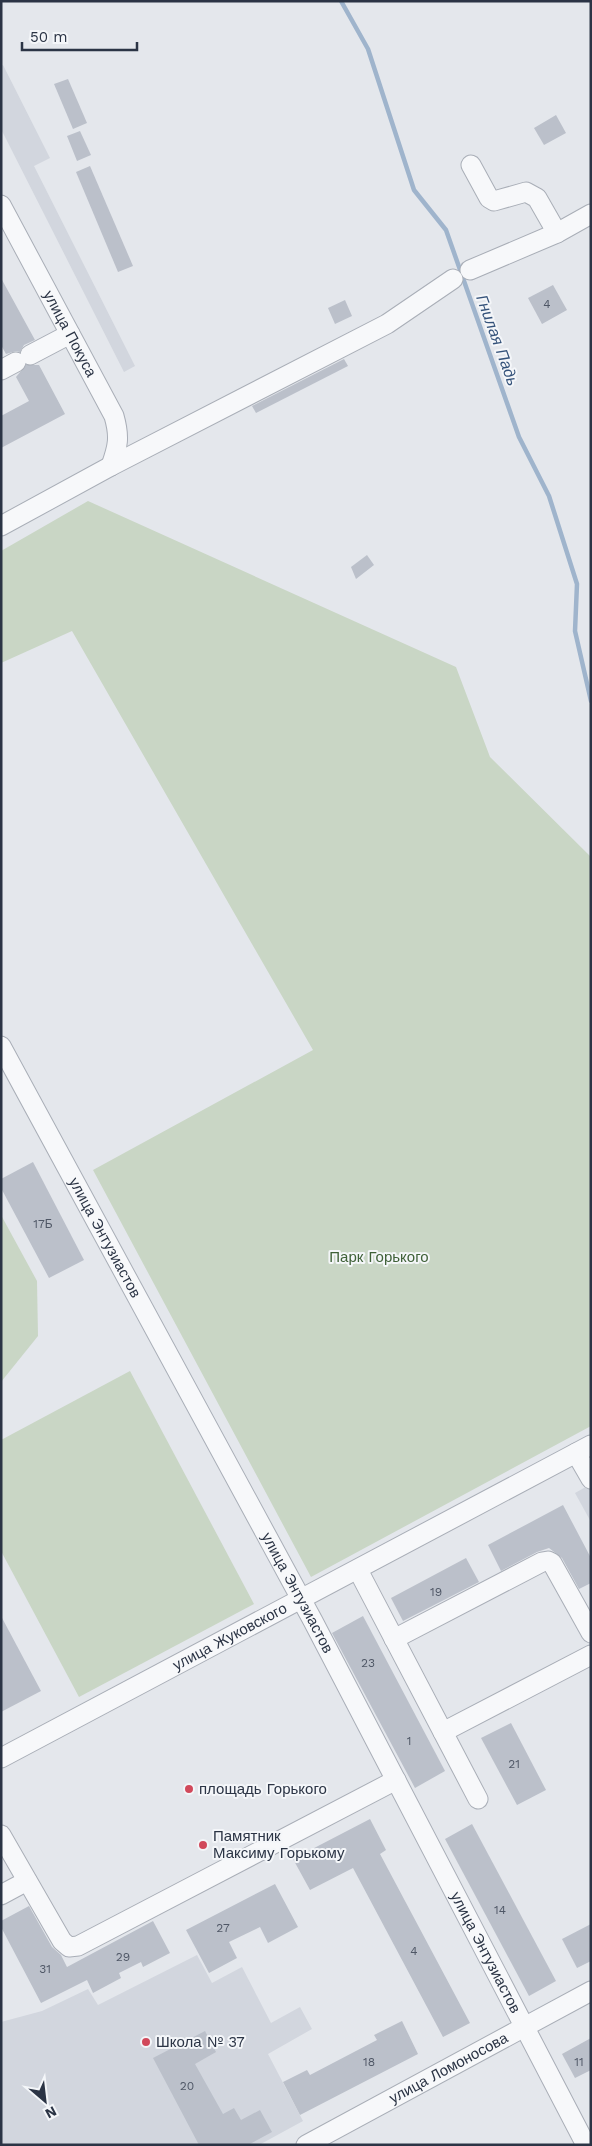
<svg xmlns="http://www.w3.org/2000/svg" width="592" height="2146" viewBox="0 0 592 2146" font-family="'Work Sans',sans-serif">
  <rect width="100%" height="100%" fill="#e4e7ec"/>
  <!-- built -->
  <g fill="#d2d6de">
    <path d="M3,65L50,158L34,166L135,366L124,372L1,129V66Z"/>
    <path d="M591,1484V1522L575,1493Z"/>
    <path d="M197,1955L212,1983L242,1967L271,2023L300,2007L312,2029L268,2054L303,2121L259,2145H1V2022L42,2011L88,1989L98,2005Z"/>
  </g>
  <!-- green -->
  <g fill="#c9d6c5">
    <path d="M88,501L456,667L490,757L591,857V1426L311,1577L93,1170L313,1050L72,631L1,663V551Z"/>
    <path d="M1,1215L37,1281L38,1336L1,1382Z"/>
    <path d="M130,1371L254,1604L79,1697L1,1551V1440Z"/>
  </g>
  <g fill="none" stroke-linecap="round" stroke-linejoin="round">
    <!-- stream -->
    <path stroke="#9fb4cc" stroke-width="4.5" d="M341,1L368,49L414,190L446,230L519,437L549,496L577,584L575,631L591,701"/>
  </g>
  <!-- building -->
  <g fill="#bbc0ca">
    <path d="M68,79L87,123L73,129L54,84Z"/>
    <path d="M556,115L566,133L544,145L534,128Z"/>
    <path d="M80,131L91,155L77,161L67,136Z"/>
    <path d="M90,166L133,266L118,272L76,172Z"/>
    <path d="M1,278L35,340L24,345L20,352L16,351L6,354L1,345Z"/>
    <path d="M553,285L567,310L542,324L528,298Z"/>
    <path d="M345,300L352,316L335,324L328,308Z"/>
    <path d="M344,359L348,366L256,413L252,406Z"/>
    <path d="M26,365H39L65,414L1,448V416L29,401L16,377Z"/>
    <path d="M367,555L374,565L356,579L351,567Z"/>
    <path d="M33,1162L84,1260L49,1278L1,1188V1179Z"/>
    <path d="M563,1505L591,1558V1583L579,1589L562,1558L549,1548L537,1552L501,1571L488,1545Z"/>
    <path d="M466,1558L479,1582L403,1621L391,1598Z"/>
    <path d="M1,1616L41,1691L1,1712Z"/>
    <path d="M363,1616L445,1771L415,1788L332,1633Z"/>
    <path d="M511,1723L546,1790L517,1805L481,1738Z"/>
    <path d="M370,1819L386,1850L380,1854L470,2023L443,2037L353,1868L310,1890L293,1859Z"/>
    <path d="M472,1824L556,1981L529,1996L445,1839Z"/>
    <path d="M275,1884L298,1927L268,1943L260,1927L229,1942L237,1958L209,1973L186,1930Z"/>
    <path d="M29,1906L52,1947L61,1955L67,1967L153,1921L170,1953L143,1967L141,1962L119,1973L121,1978L93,1993L87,1980L41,2003L1,1927V1921Z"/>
    <path d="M591,1924V1961L577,1968L562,1939Z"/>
    <path d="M402,2021L418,2054L300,2115L283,2082L307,2070L310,2075L377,2040L374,2035Z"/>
    <path d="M205,2031L216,2052L195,2064L223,2114L234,2108L241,2120L260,2110L272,2132L248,2145H199L153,2058Z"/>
    <path d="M591,2038V2070L575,2078L562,2054Z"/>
  </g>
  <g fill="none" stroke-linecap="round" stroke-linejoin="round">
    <!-- minor casing -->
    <g stroke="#a9aeb7" stroke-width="21">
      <g id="minor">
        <path d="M471,165L489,198L494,201L526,192L537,198L557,233"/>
        <path id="s1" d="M1,205L114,416C120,437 118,446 111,466"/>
        <path d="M470,270L557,233L591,214"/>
        <path d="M30,355L70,334"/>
        <path d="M1,370L16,362"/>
        <path d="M1,526L111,466L387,324L453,279"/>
        <path id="s2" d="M1,1046L313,1621L586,2145"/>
        <path d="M576,1453L591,1479"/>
        <path d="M358,1570L478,1799"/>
        <path d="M394,1639L542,1562L548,1561L552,1563L591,1633"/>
        <path d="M443,1732L591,1655"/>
        <path id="s3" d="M1,1758L591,1445"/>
        <path d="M1,1835L62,1941L69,1947L78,1946L396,1780"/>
        <path d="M1,1895L27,1881"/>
        <path id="s4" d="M306,2145L591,1991"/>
      </g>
    </g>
    <!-- minor -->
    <use href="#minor" stroke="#f7f8fa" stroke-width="19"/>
  </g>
  <!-- markers -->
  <g fill="#d1495b" stroke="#f4f6f9" stroke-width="2">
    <circle cx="189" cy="1789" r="5"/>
    <circle cx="203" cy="1845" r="5"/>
    <circle cx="146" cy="2042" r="5"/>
  </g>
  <g text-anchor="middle" stroke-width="4" stroke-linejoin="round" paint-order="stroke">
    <!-- number labels -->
    <g font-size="12" fill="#4f5766">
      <text x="547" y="308">4</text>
      <text x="43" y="1228">17Б</text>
      <text x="436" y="1596">19</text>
      <text x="368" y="1667">23</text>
      <text x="409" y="1745">1</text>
      <text x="514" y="1768">21</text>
      <text x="500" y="1914">14</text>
      <text x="223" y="1932">27</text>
      <text x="414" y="1955">4</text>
      <text x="123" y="1961">29</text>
      <text x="45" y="1973">31</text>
      <text x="369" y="2066">18</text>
      <text x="579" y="2066">11</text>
      <text x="187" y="2090">20</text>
    </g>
    <!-- street labels -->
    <g font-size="15" fill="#2b3445" stroke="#f4f6f9">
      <text dy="5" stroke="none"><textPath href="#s1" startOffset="146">улица Покуса</textPath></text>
      <text dy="5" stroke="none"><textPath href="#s2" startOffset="218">улица Энтузиастов</textPath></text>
      <text dy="5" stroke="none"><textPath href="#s2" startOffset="622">улица Энтузиастов</textPath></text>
      <text dy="5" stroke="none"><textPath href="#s3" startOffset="259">улица Жуковского</textPath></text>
      <text dy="5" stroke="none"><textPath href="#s2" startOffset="1028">улица Энтузиастов</textPath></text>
      <text dy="5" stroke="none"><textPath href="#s4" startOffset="162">улица Ломоносова</textPath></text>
    </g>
    <!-- park labels -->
    <g font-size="15" fill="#3f6138" stroke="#f4f6f9">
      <text x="379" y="1262">Парк Горького</text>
    </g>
    <!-- poi labels -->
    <g font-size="15" fill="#2b3445" stroke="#f4f6f9" text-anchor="start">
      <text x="199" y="1794">площадь Горького</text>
      <text x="213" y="1841">Памятник<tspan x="213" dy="17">Максиму Горькому</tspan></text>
      <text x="156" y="2047">Школа № 37</text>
    </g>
    <!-- water labels -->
    <g font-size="16" font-style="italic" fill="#34527a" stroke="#f4f6f9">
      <text transform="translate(498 340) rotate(70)" y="6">Гнилая Падь</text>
    </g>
  </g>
  <!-- border -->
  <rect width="592" height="2146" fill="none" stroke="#2b3445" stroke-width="5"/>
  <!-- north arrow -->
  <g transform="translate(45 2101) rotate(152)" stroke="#f4f6f9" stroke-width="4" paint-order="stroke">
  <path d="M0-4L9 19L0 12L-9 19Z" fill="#2b3445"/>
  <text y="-8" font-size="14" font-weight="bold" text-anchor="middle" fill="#2b3445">N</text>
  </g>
  <!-- scale -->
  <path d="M22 42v8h115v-8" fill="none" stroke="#2b3445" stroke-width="2.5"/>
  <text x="30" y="42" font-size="15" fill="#2b3445" stroke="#f4f6f9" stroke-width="4" paint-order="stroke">50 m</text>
</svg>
